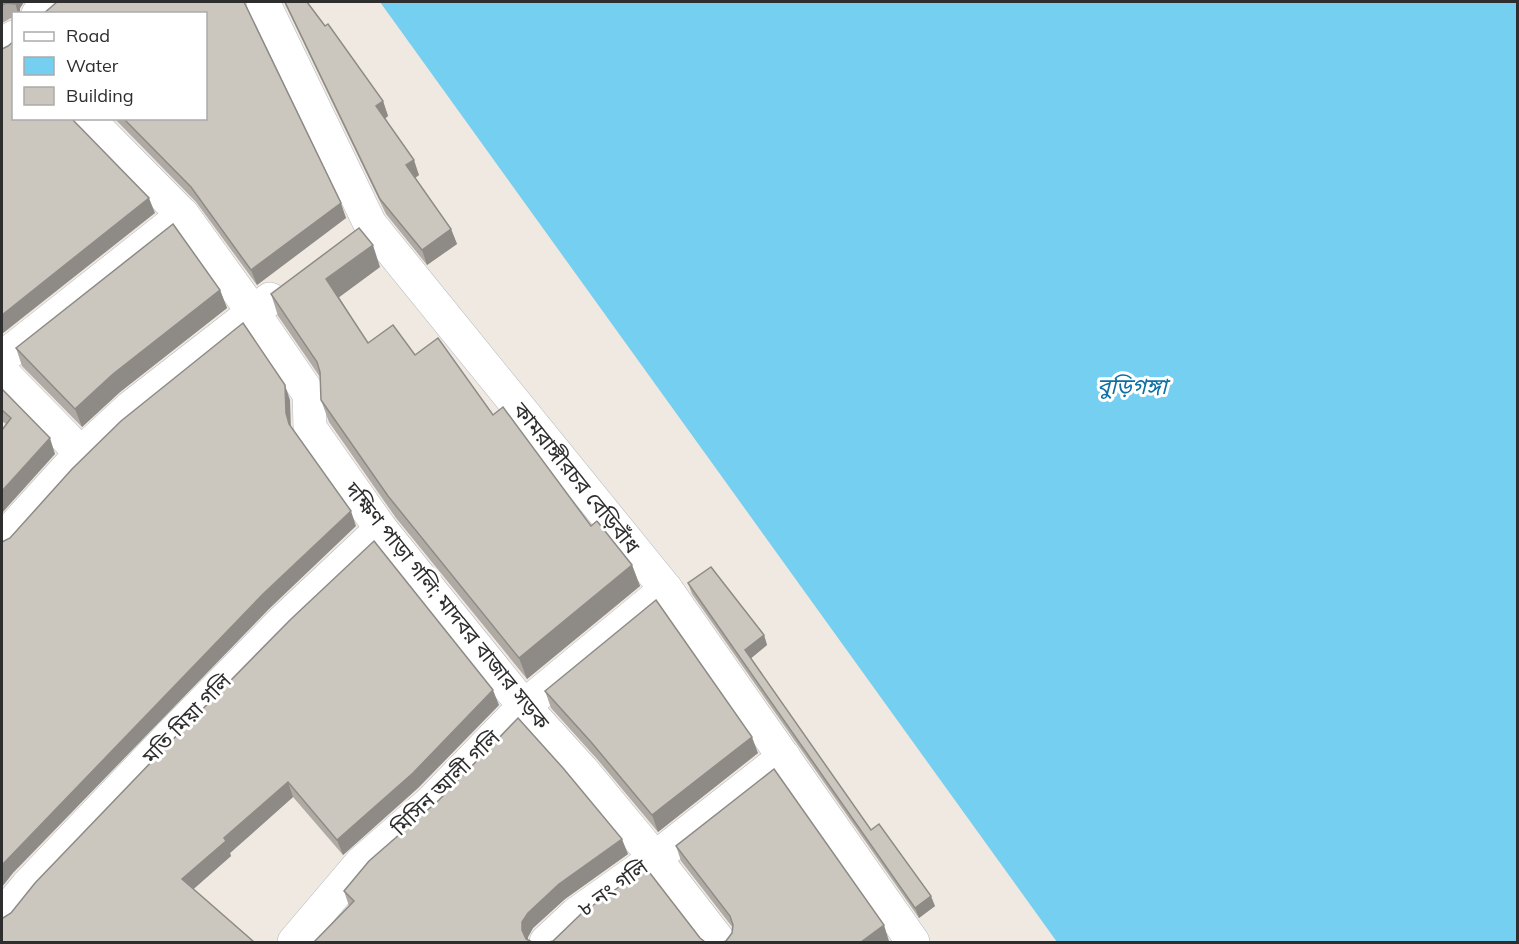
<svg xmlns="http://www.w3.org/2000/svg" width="1519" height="944" viewBox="0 0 1519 944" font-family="Mulish,'Noto Sans Bengali',sans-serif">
  <rect width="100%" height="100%" fill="#efe9e1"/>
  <!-- water -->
  <path fill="#75cff0" d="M380,2H1517V942H1057Z"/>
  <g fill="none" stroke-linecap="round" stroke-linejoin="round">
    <!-- minor casing -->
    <g stroke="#b4b7c1" stroke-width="34">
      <g id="minor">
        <path d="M263,2L370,224L666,589L913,942"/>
        <path d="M38,14L51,2"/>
        <path d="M2,47L14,37"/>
        <path d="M87,118L183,215L253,312L309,394L310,428L381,529L524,706L583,771L655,858L720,942"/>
        <path d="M2,358L183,215"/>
        <path d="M2,372L81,453"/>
        <path d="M2,540L81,453L131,407L270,299"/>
        <path d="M2,916L27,886L173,733L282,622L381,529"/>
        <path d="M294,942L361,863L431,802L524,706L666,589"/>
        <path d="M546,942L576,914L655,858L784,757"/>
      </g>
    </g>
    <!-- minor -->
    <use href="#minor" stroke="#fff" stroke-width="33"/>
  </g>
  <!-- wall -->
  <g fill="#afaba4">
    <path d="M2,2H24L20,8V14H14V19L11,18L2,23Z"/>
    <path d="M284,2H307L383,101L388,116L385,119L419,175L415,178L451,229L457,244L427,265L386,214Z"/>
    <path d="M245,4L346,218L257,285L196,202L114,118H206Z"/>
    <path d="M380,267L339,297L368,343L415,355L493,415L591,526L632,565L640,586L527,679L396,518L329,422L321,400L320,377L278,316L271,294Z"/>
    <path d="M220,290L227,308L120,392L82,427L22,366L16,348Z"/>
    <path d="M2,389L55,454L6,424L2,421Z"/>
    <path d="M688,583L764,635L767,645L751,658L871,830L935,906L919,918L692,594Z"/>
    <path d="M545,691L758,753L658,832L597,759L551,708Z"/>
    <path d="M499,705L418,788L343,855L293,797L230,853L231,856L193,889L3,918L11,913L181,731Z"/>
    <path d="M676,846L889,941H726L732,933L733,928L681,861Z"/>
    <path d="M628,854L565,899L533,928L528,937V940L349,906L344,891Z"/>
  </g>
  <!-- shaded-wall -->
  <g fill="#8e8b86">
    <path d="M15,2H24L20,8V14H18Z"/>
    <path d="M383,101L388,116L381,121L376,106Z"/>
    <path d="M414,160L419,175L412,180L406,165Z"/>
    <path d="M149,198L155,213L2,334V315Z"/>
    <path d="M341,203L346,218L257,285L251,270Z"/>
    <path d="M451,229L457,244L427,265L422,250Z"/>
    <path d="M373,245L380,267L334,301L326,279Z"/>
    <path d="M220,290L227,308L120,392L82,427L75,409L113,374Z"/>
    <path d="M285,385L290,400L291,429L286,413Z"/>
    <path d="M50,438L55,454L2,513V491Z"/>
    <path d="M351,511L356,526L269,609L13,873L2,887V865L8,858L263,594Z"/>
    <path d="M632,565L640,586L527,679L519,658Z"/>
    <path d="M764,635L767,645L749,660L745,650Z"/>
    <path d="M493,690L499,705L418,788L343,855L337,840Z"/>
    <path d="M752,737L758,753L658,832L652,815Z"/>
    <path d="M288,782L293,797L230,853L231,856L188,894L182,879L224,838Z"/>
    <path d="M622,839L628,854L565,899L533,928L528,937V942L522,930V922L528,913L559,884Z"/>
    <path d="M931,896L935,906L919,918L915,908Z"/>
    <path d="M884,925L889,941L887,942H861Z"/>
  </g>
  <!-- building -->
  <g fill="#cbc7bf" stroke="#8e8b86" stroke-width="1.5">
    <path d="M2,2H15V4L6,3L2,5Z"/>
    <path d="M57,2H244L341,203L251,270L191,187L123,118H206V14H43Z"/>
    <path d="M285,2H307L325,26L328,24L383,101L376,106L414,160L406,165L451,229L422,250L380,199Z"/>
    <path d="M14,41V118H71L149,198L2,315V49L8,46Z"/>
    <path d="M173,224L220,290L113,374L75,409L16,348Z"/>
    <path d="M359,228L373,245L326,279L368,343L393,325L415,355L438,338L493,415L503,407L591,526L597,521L632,565L519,658L388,496L321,400L320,372L317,362L271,294Z"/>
    <path d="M243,323L285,385L286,413L289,424L351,511L263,594L2,865V542L10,538L72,469L121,421Z"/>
    <path d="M2,389L50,438L2,491V430L11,418L2,410Z"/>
    <path d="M374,541L493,690L413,773L337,840L288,782L224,838L226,841L182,879L254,942H2V918H3L11,913L35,883L181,731L290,620Z"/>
    <path d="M711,567L764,635L745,650L871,830L879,824L931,896L915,908L688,583Z"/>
    <path d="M656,600L752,737L652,815L591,742L545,691Z"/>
    <path d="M518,718L563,768L622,839L559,884L528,913L522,922V930L526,939L532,942H314L354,901L344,891L369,861L439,800Z"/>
    <path d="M774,769L884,925L861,942H723L726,941L732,933L733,925L730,916L676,846Z"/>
    <path d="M646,868L700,938L705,942H549L553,941L582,913Z"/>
  </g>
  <g text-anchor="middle" stroke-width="6" stroke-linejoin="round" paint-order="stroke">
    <!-- street labels -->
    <g font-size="21" fill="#2e2e2e" stroke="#fff">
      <text transform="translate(576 478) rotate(51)" y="7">কামরাঙ্গীরচর বেড়িবাঁধ</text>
      <text transform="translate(447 606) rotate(51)" y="7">দক্ষিণ পাড়া গলি; মাদবর বাজার সড়ক</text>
      <text transform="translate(187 719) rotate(-46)" y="7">মতি মিয়া গলি</text>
      <text transform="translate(446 783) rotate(-44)" y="7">মিসিন আলী গলি</text>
      <text transform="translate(613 888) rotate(-36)" y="7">৮ নং গলি</text>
    </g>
    <!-- water labels -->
    <g font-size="22" font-style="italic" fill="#0d6fa3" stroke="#fff">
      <text x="1132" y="394">বুড়িগঙ্গা</text>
    </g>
  </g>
  <!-- border -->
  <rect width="1519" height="944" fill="none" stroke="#2e2e2e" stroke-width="6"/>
  <!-- legend -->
  <rect x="12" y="12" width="195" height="108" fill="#ffffff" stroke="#ababab" stroke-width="1.5"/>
  <rect x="24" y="32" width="30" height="9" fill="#ffffff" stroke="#ababab" stroke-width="1.5"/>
  <text x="66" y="42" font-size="18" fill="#2e2e2e">Road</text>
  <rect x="24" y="57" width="30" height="18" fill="#75cff0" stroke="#ababab" stroke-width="1.5"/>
  <text x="66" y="72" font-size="18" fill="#2e2e2e">Water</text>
  <rect x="24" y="87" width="30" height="18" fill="#cbc7bf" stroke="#ababab" stroke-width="1.5"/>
  <text x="66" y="102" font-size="18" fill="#2e2e2e">Building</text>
</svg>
